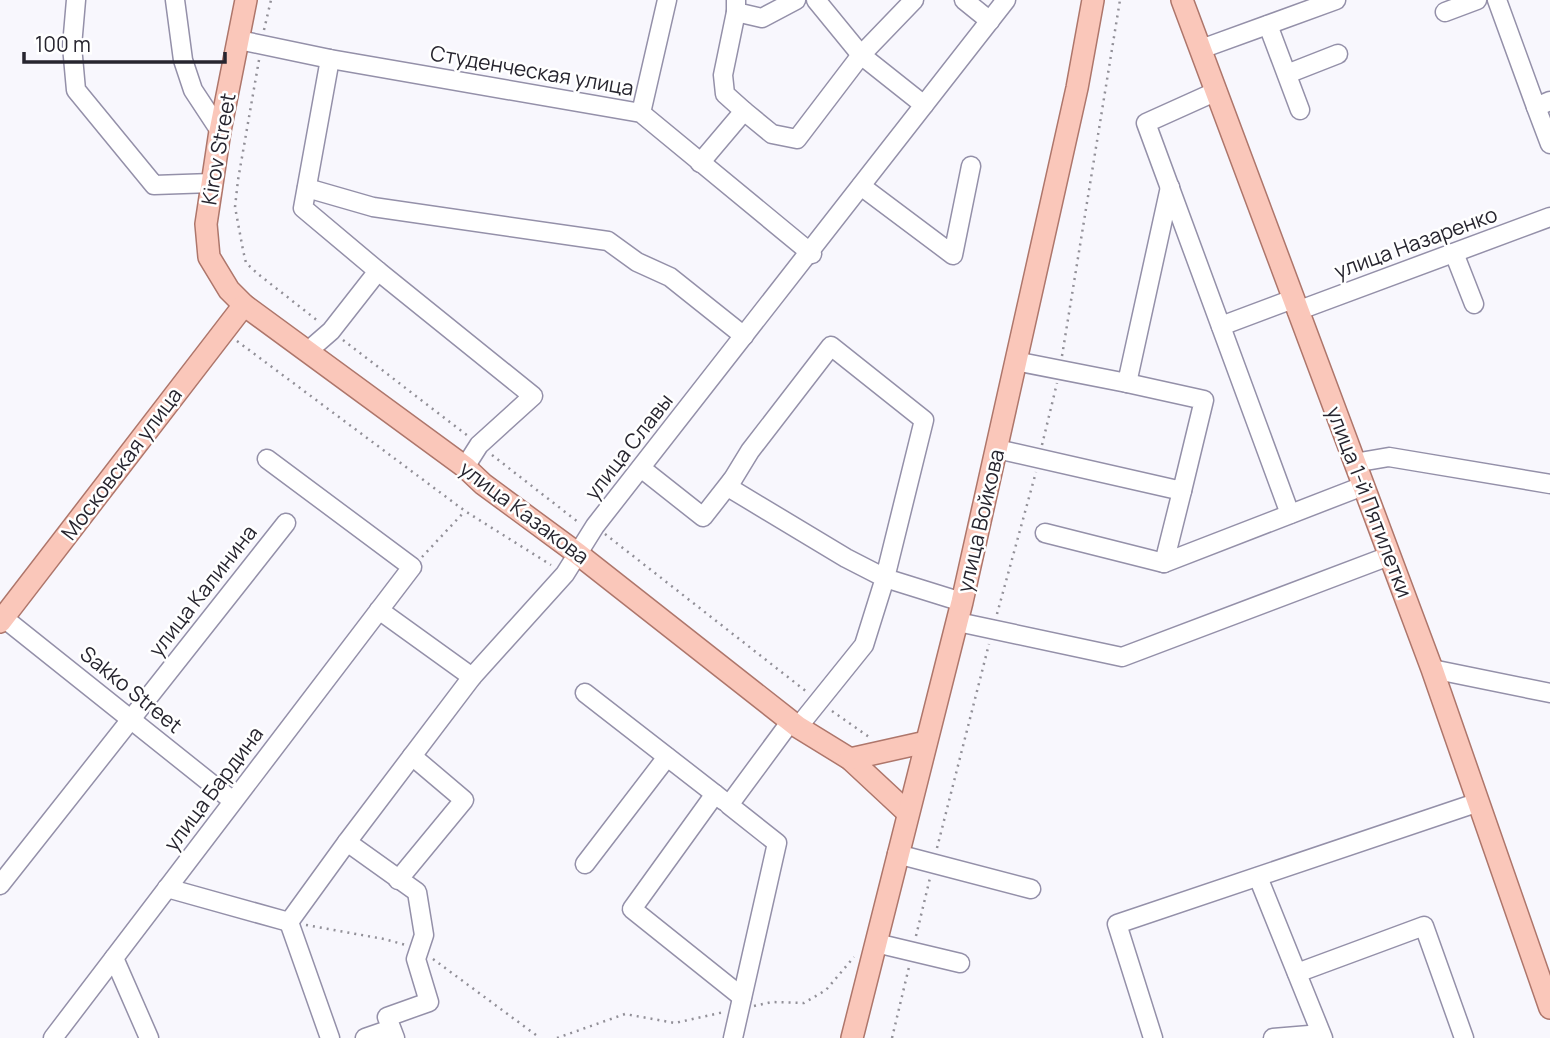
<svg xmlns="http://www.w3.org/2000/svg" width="1550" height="1038" viewBox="0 0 1550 1038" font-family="Manrope,sans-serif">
  <rect width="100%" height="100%" fill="#f8f7fd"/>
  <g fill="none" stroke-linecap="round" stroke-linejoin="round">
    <!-- minor casing -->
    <g stroke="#9490a9" stroke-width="21">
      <g id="minor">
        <path d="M76,0L72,46L76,90L154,185L212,183"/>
        <path d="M175,0L183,60L193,90L220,131"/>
        <path d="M736,0V12L762,18L796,0"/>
        <path d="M816,0L861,55L924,105"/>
        <path d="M964,0L990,21"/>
        <path d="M1497,0L1536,107L1550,101"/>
        <path d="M1445,12L1477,0"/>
        <path d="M1268,25L1300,110"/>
        <path d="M239,40L330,59L641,113L812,254"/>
        <path d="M1201,49L1336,0"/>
        <path d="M1287,74L1338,54"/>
        <path d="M1217,91L1146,123L1290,514"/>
        <path d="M1536,107L1550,144"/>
        <path d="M744,111L772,134L797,139L861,55L914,0"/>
        <path d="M641,113L667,0"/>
        <path d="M700,163L744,111L725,94L723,75L736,12"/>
        <path d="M861,186L953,255L971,166"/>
        <path d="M307,188L373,207L608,241L637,262L670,277L744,336"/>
        <path d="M1454,253L1474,304"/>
        <path d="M378,271L533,396L479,445L465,467"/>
        <path d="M1297,311L1550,217"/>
        <path d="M1221,326L1293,299"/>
        <path d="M308,351L331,331L378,271L303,208L330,59"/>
        <path d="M1015,361L1127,383L1170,187"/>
        <path d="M997,449L1182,491L1204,400L1127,383"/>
        <path d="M1354,463L1389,457L1550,484"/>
        <path d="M641,468L703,517L732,480"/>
        <path d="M1045,533L1164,563L1363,486"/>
        <path d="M1164,563L1182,491"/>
        <path d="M379,610L472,677"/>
        <path d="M0,615L233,801"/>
        <path d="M958,622L1122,657L1389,556"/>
        <path d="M1432,669L1550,693"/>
        <path d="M585,693L724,801"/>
        <path d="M798,727L864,645L885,578L924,420L831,346L750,451L728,487L846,558L885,578L962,602"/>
        <path d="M715,794L632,909L742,997"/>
        <path d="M347,842L417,892L424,935L416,959L429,1002L387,1017L395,1038"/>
        <path d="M897,854L1031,889"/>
        <path d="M585,864L667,757"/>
        <path d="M1258,877L1323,1038"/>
        <path d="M398,880L464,800L412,756"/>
        <path d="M0,885L286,523"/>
        <path d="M167,888L289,922"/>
        <path d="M289,922L347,842L472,677L565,574L595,526L1006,0"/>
        <path d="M289,922L330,1038"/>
        <path d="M876,943L960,963"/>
        <path d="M114,958L149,1038"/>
        <path d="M1297,973L1424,926L1464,1038"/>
        <path d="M53,1038L412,567L267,459"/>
        <path d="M365,1038L391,1029"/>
        <path d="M733,1038L777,843L729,805L791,721"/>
        <path d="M1153,1038L1117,924L1479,802"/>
        <path d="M1273,1038L1321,1034"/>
      </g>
    </g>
    <!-- major casing -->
    <g stroke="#ae766b" stroke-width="24">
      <g id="major">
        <path d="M246,0L220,131L206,224L209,257L229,290L244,305L465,467L483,484L578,554L798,727L850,759L908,813"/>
        <path d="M1182,0L1432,669L1550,1008"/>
        <path d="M0,622L244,305"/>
        <path d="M850,759L926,742"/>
        <path d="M852,1038L962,602L1077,88L1093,0"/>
      </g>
    </g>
    <!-- path -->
    <g stroke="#929098" stroke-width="2.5" stroke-dasharray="2 5" stroke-linecap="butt">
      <path d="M264,30L271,0"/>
      <path d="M259,60L238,180L235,207L243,250L246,263L258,274L318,321"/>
      <path d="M343,340L468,436"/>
      <path d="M237,341L465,511L551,565"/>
      <path d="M1062,356L1120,0"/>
      <path d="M1042,445L1057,383"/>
      <path d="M492,455L578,522"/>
      <path d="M605,534L807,692"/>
      <path d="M422,557L465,511"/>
      <path d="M997,614L1036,472"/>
      <path d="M832,711L869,737"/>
      <path d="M937,848L989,644"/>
      <path d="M306,925L384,939L406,945"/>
      <path d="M916,936L930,878"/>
      <path d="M433,959L540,1038"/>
      <path d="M754,1006L772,1002L804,1003L826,990L854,957"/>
      <path d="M557,1038L625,1014L675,1023L724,1012"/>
      <path d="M892,1038L909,967"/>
    </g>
    <!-- minor -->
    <use href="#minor" stroke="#fff" stroke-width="18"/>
    <!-- major -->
    <use href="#major" stroke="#fac7ba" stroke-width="21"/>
  </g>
  <g text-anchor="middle" stroke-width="5" stroke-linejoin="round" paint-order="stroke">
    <!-- street labels -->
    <g font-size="21" fill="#27252f" stroke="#fff">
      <text transform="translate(532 71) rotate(10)" y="7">Студенческая улица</text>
      <text transform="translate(219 149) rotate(-80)" y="7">Kirov Street</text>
      <text transform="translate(1416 243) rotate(-20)" y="7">улица Назаренко</text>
      <text transform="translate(629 447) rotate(-52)" y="7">улица Славы</text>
      <text transform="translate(122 464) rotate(-53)" y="7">Московская улица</text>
      <text transform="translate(1369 502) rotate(69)" y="7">улица 1-й Пятилетки</text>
      <text transform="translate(524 513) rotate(37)" y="7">улица Казакова</text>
      <text transform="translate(981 521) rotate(-77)" y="7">улица Войкова</text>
      <text transform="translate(203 591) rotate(-52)" y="7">улица Калинина</text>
      <text transform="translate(131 690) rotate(39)" y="7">Sakko Street</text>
      <text transform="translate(214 789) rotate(-53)" y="7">улица Бардина</text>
    </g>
  </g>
  <!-- scale -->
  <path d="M24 52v10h201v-10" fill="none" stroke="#27252f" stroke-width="3.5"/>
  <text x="35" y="52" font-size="21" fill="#27252f" stroke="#ffffff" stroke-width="5" paint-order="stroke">100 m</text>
</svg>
